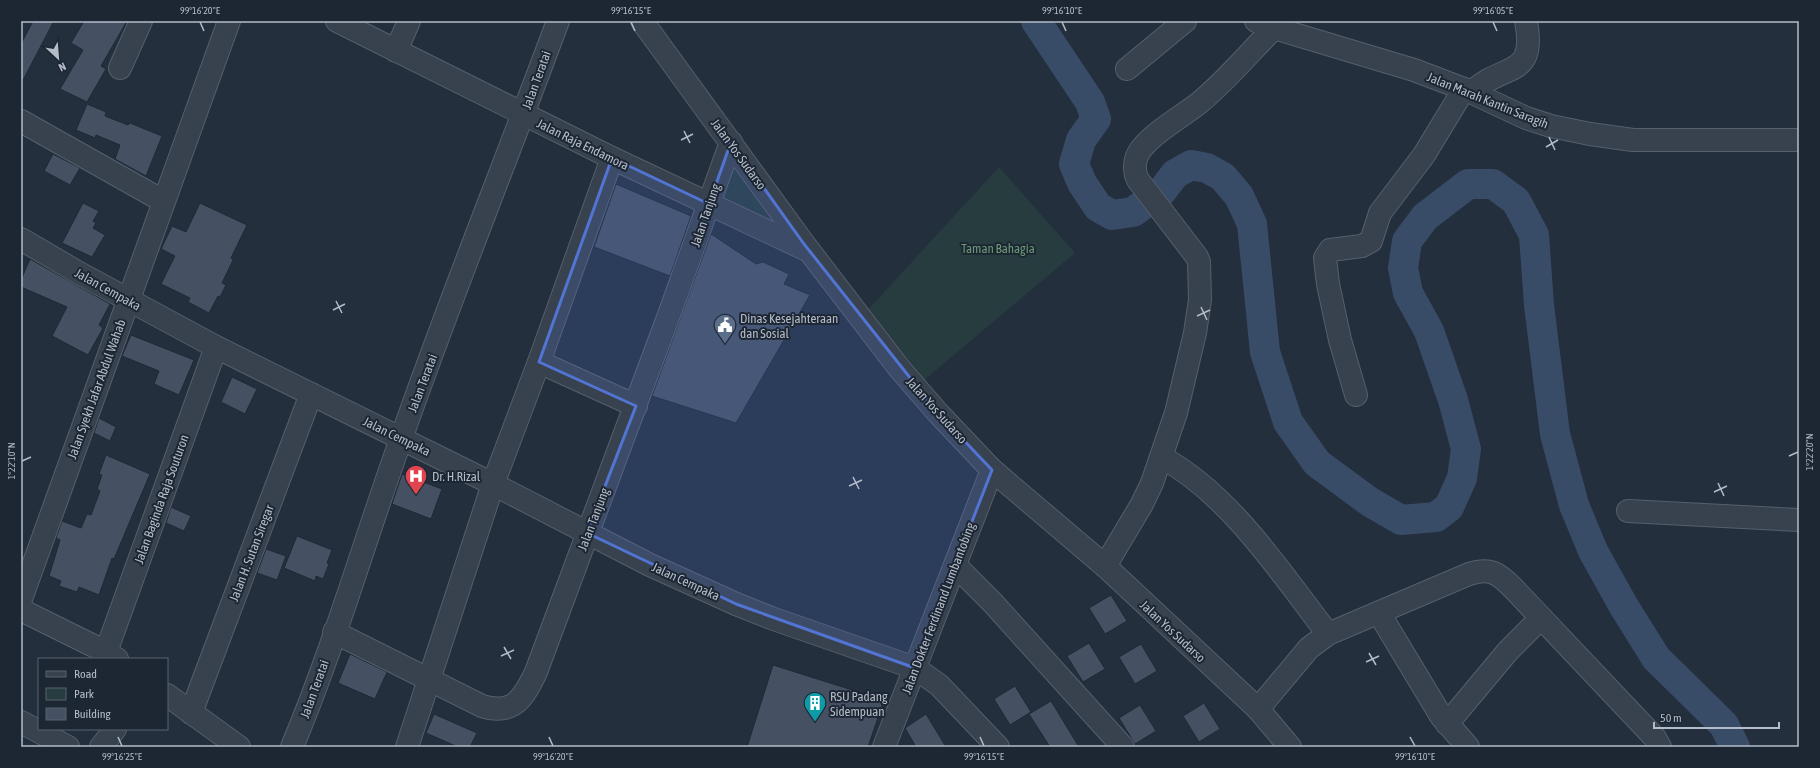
<svg xmlns="http://www.w3.org/2000/svg" width="1820" height="768" viewBox="0 0 1820 768" font-family="'Asap Condensed',sans-serif">
  <rect width="100%" height="100%" fill="#242f3e"/>
  <!-- green -->
  <g fill="#263c3f">
    <path d="M732,149L803,244L712,203Z"/>
    <path d="M999,167L1075,253L923,381L865,313Z"/>
  </g>
  <g fill="none" stroke-linecap="round" stroke-linejoin="round">
    <!-- river -->
    <path stroke="#394c67" stroke-width="30" d="M1036,21L1090,102L1096,119L1081,140L1074,164L1082,183L1098,207L1112,215L1133,212L1162,191L1175,174L1191,165L1207,168L1223,177L1239,196L1252,224L1265,352L1288,422L1317,463L1370,502L1401,520L1436,517L1449,507L1462,478L1466,449L1453,400L1429,331L1408,293L1403,268L1407,241L1425,217L1468,184H1493L1516,201L1534,235L1539,305L1555,434L1574,505L1593,551L1623,605L1656,658L1724,725L1735,747"/>
  </g>
  <!-- building -->
  <g fill="#455162" stroke="#1f2835">
    <path d="M33,21H54L21,84V44Z"/>
    <path d="M84,21H127L101,66L106,69L87,102L60,89L83,50L71,43Z"/>
    <path d="M87,104L106,112L105,116L128,125L130,123L162,136L146,176L115,159L120,145L96,135L95,138L76,130Z"/>
    <path d="M53,154L80,168L70,185L44,171Z"/>
    <path d="M616,184L691,216L670,276L594,247Z"/>
    <path d="M83,203L99,211L93,221L96,223L93,228L105,235L92,257L62,243Z"/>
    <path d="M200,203L247,225L231,258L233,260L222,283L226,285L220,297L218,296L209,313L188,302L190,298L161,284L175,256L161,249L172,226L186,232Z"/>
    <path d="M711,234L756,264L763,262L789,274L784,284L810,295L736,423L652,396Z"/>
    <path d="M30,259L110,304L99,325L103,328L88,355L52,336L67,307L21,287V280Z"/>
    <path d="M131,335L194,360L179,395L154,384L159,371L122,356Z"/>
    <path d="M232,377L257,389L245,414L221,402Z"/>
    <path d="M99,418L116,427L110,441L94,433Z"/>
    <path d="M106,455L150,474L114,559L112,558L99,595L79,587L77,592L59,586L61,581L49,576L60,540L56,538L62,521L81,528L87,514L91,515L100,491L97,489L102,475L99,474Z"/>
    <path d="M402,474L442,489L431,519L392,504Z"/>
    <path d="M171,507L191,516L184,531L166,523Z"/>
    <path d="M297,536L332,550L327,563L329,564L323,579L316,576L315,581L284,568Z"/>
    <path d="M266,549L286,556L277,580L257,573Z"/>
    <path d="M1111,595L1127,621L1105,634L1089,608Z"/>
    <path d="M1089,643L1105,669L1083,682L1067,656Z"/>
    <path d="M1141,644L1157,671L1135,684L1119,657Z"/>
    <path d="M350,654L387,672L375,699L338,683Z"/>
    <path d="M773,665L884,700L868,747H747Z"/>
    <path d="M1015,686L1031,712L1010,725L994,699Z"/>
    <path d="M1051,701L1079,747H1050L1029,714Z"/>
    <path d="M1204,703L1220,729L1199,742L1183,716Z"/>
    <path d="M1140,705L1156,731L1135,744L1119,718Z"/>
    <path d="M434,714L477,733L470,747H458L426,733Z"/>
    <path d="M926,714L946,747H916L905,728Z"/>
  </g>
  <g fill="none" stroke-linecap="round" stroke-linejoin="round">
    <!-- minor casing -->
    <g stroke="#565f6c" stroke-width="24">
      <g id="minor">
        <path d="M337,21L612,158L807,250"/>
        <path d="M642,21L804,244L899,368L938,413L992,470L1105,566L1258,709L1290,747"/>
        <path d="M1256,21L1274,28L1414,70L1464,89L1526,118L1551,126L1590,134L1633,140H1799"/>
        <path d="M396,51L409,21"/>
        <path d="M120,68L141,21"/>
        <path d="M1127,69L1185,21"/>
        <path d="M1472,92C1503,62 1537,80 1526,21"/>
        <path d="M21,121L163,201"/>
        <path d="M21,239L79,273L216,347L493,484L650,565L736,604L771,618L915,668L939,685L998,747"/>
        <path d="M539,362L636,406"/>
        <path d="M1356,395L1340,340L1328,284L1325,258L1330,250L1362,246L1371,241L1380,213L1424,155L1464,89"/>
        <path d="M1161,457C1229,493 1282,574 1328,634"/>
        <path d="M1628,511L1799,520"/>
        <path d="M955,565L992,602L1123,747"/>
        <path d="M1105,566L1142,504L1152,483L1176,413L1195,333L1200,300L1199,262L1197,257L1138,180C1134,172 1134,162 1138,154C1147,136 1183,116 1199,103C1226,81 1249,53 1274,28"/>
        <path d="M21,599L229,21"/>
        <path d="M21,610L106,652L117,659"/>
        <path d="M1379,613L1441,716L1468,747"/>
        <path d="M334,632L482,706C514,716 524,697 536,672L670,312L731,142"/>
        <path d="M106,652L216,347"/>
        <path d="M167,695L239,747"/>
        <path d="M1258,709L1309,648L1328,634L1469,574C1490,567 1498,573 1513,588L1655,738L1660,747"/>
        <path d="M191,713L311,394"/>
        <path d="M21,722L68,747"/>
        <path d="M1447,724L1508,651L1541,618"/>
        <path d="M101,747L115,729"/>
        <path d="M292,747C334,647 364,542 401,439C450,299 506,161 558,21"/>
        <path d="M407,747L493,484L539,362L612,158"/>
        <path d="M884,747L992,470"/>
      </g>
    </g>
    <!-- minor -->
    <use href="#minor" stroke="#38414e" stroke-width="22"/>
  </g>
  <!-- marked area -->
  <path fill="#5274d3" fill-opacity="0.2" stroke="#5274d3" stroke-width="3" stroke-linejoin="round" d="M731,142L804,244L938,413L992,470L915,668L736,604L587,533L636,406L539,362L612,158L709,204Z"/>
  <!-- ticks -->
  <path fill="none" stroke="#b4bcc9" stroke-width="1.5" d="M200,22L204,31M631,22L635,31M1062,22L1066,31M1493,22L1497,31M684,131L690,143M1549,137L1555,150M681,140L693,134M1546,147L1558,140M336,301L342,313M1201,307L1207,320M333,310L345,304M1197,316L1210,310M1789,456L1798,452M22,461L31,457M853,477L859,489M1718,483L1724,496M849,486L862,480M1714,492L1727,486M504,647L511,659M1369,653L1376,665M501,656L514,650M1366,662L1379,656M118,737L122,746M549,737L553,746M980,737L984,746M1410,737L1415,746"/>
  <!-- icons -->
  <defs>
    <g id="civic-pin" transform="scale(1.15)"><path d="M0 17L-7.5 6A9.5 9.5 0 1 1 7.5 6Z" fill="#5c6f8a" stroke="#1d2633"/><path d="M-.6-6.5H3V-4.5H.6V-3L4-1V1h2V6H-6V1h2V-1L-.6-3ZM-1.2 2.5V6h2.4V2.5Z" fill="#fff"/></g>
    <g id="hospital-pin" transform="scale(1.15)"><path d="M0 17L-7.5 6A9.5 9.5 0 1 1 7.5 6Z" fill="#e0444e" stroke="#1d2633"/><path d="M-5-5h3v3.5h4V-5h3V5h-3V1.5h-4V5h-3Z" fill="#fff"/></g>
    <g id="building-pin" transform="scale(1.15)"><path d="M0 17L-7.5 6A9.5 9.5 0 1 1 7.5 6Z" fill="#0f9aa8" stroke="#1d2633"/><path d="M-4-6H4V6H1V3H-1V6H-4ZM-2.5-4.3h1.7v1.8h-1.7ZM.8-4.3h1.7v1.8H.8ZM-2.5-1h1.7V.8h-1.7ZM.8-1h1.7V.8H.8Z" fill="#fff"/></g>
  </defs>
  <g fill-rule="evenodd">
    <use href="#civic-pin" x="725" y="325"/>
    <use href="#hospital-pin" x="416" y="476"/>
    <use href="#building-pin" x="815" y="703"/>
  </g>
  <g text-anchor="middle" stroke-width="4" stroke-linejoin="round" paint-order="stroke">
    <!-- street labels -->
    <g font-size="13" fill="#b4bcc9" stroke="#1d2633">
      <text transform="translate(536 80) rotate(-70)" y="5">Jalan Teratai</text>
      <text transform="translate(1488 100) rotate(22)" y="5">Jalan Marah Kantin Saragih</text>
      <text transform="translate(583 144) rotate(26)" y="5">Jalan Raja Endamora</text>
      <text transform="translate(739 154) rotate(54)" y="5">Jalan Yos Sudarso</text>
      <text transform="translate(705 215) rotate(-71)" y="5">Jalan Tanjung</text>
      <text transform="translate(108 289) rotate(29)" y="5">Jalan Cempaka</text>
      <text transform="translate(422 383) rotate(-69)" y="5">Jalan Teratai</text>
      <text transform="translate(96 389) rotate(-70)" y="5">Jalan Syekh Jafar Abdul Wahab</text>
      <text transform="translate(937 410) rotate(48)" y="5">Jalan Yos Sudarso</text>
      <text transform="translate(397 436) rotate(26)" y="5">Jalan Cempaka</text>
      <text transform="translate(161 499) rotate(-70)" y="5">Jalan Baginda Raja Souturon</text>
      <text transform="translate(593 519) rotate(-69)" y="5">Jalan Tanjung</text>
      <text transform="translate(251 553) rotate(-69)" y="5">Jalan H. Sutan Siregar</text>
      <text transform="translate(686 581) rotate(25)" y="5">Jalan Cempaka</text>
      <text transform="translate(938 608) rotate(-69)" y="5">Jalan Dokter Ferdinand Lumbantobing</text>
      <text transform="translate(1173 631) rotate(43)" y="5">Jalan Yos Sudarso</text>
      <text transform="translate(314 689) rotate(-70)" y="5">Jalan Teratai</text>
    </g>
    <!-- park labels -->
    <g font-size="13" fill="#6b9a76" stroke="#1d2633">
      <text x="998" y="253">Taman Bahagia</text>
    </g>
    <!-- poi labels -->
    <g font-size="13" fill="#b4bcc9" stroke="#1d2633" text-anchor="start">
      <text x="740" y="323">Dinas Kesejahteraan<tspan x="740" dy="15">dan Sosial</tspan></text>
      <text x="432" y="481">Dr. H.Rizal</text>
      <text x="830" y="701">RSU Padang<tspan x="830" dy="15">Sidempuan</tspan></text>
    </g>
  </g>
  <!-- border -->
  <rect width="1820" height="768" fill="none" stroke="#1d2633" stroke-width="44"/>
  <!-- legend -->
  <rect x="38" y="658" width="130" height="72" fill="#1d2633" stroke="#59626f"/>
  <rect x="46" y="671" width="20" height="6" fill="#38414e" stroke="#59626f"/>
  <text x="74" y="678" font-size="12" fill="#b4bcc9">Road</text>
  <rect x="46" y="688" width="20" height="12" fill="#263c3f" stroke="#59626f"/>
  <text x="74" y="698" font-size="12" fill="#b4bcc9">Park</text>
  <rect x="46" y="708" width="20" height="12" fill="#455162" stroke="#59626f"/>
  <text x="74" y="718" font-size="12" fill="#b4bcc9">Building</text>
  <!-- north arrow -->
  <g transform="translate(58 58) rotate(154)" stroke="#1d2633" stroke-width="3" paint-order="stroke">
  <path d="M0-3L7 15L0 10L-7 15Z" fill="#b4bcc9"/>
  <text y="-6" font-size="11" font-weight="bold" text-anchor="middle" fill="#b4bcc9">N</text>
  </g>
  <!-- scale -->
  <path d="M1654 722v6h125v-6" fill="none" stroke="#b4bcc9" stroke-width="2"/>
  <text x="1660" y="722" font-size="12" fill="#b4bcc9" stroke="#1d2633" stroke-width="3" paint-order="stroke">50 m</text>
  <rect x="22" y="22" width="1776" height="724" fill="none" stroke="#b4bcc9" stroke-width="1.5"/>
  <g font-size="10" text-anchor="middle" fill="#b4bcc9">
    <text x="200" y="14">99°16'20"E</text>
    <text x="631" y="14">99°16'15"E</text>
    <text x="1062" y="14">99°16'10"E</text>
    <text x="1493" y="14">99°16'05"E</text>
    <text transform="translate(1809 452) rotate(-90)" y="4">1°22'20"N</text>
    <text transform="translate(11 461) rotate(-90)" y="4">1°22'10"N</text>
    <text x="122" y="760">99°16'25"E</text>
    <text x="553" y="760">99°16'20"E</text>
    <text x="984" y="760">99°16'15"E</text>
    <text x="1415" y="760">99°16'10"E</text>
  </g>
</svg>
